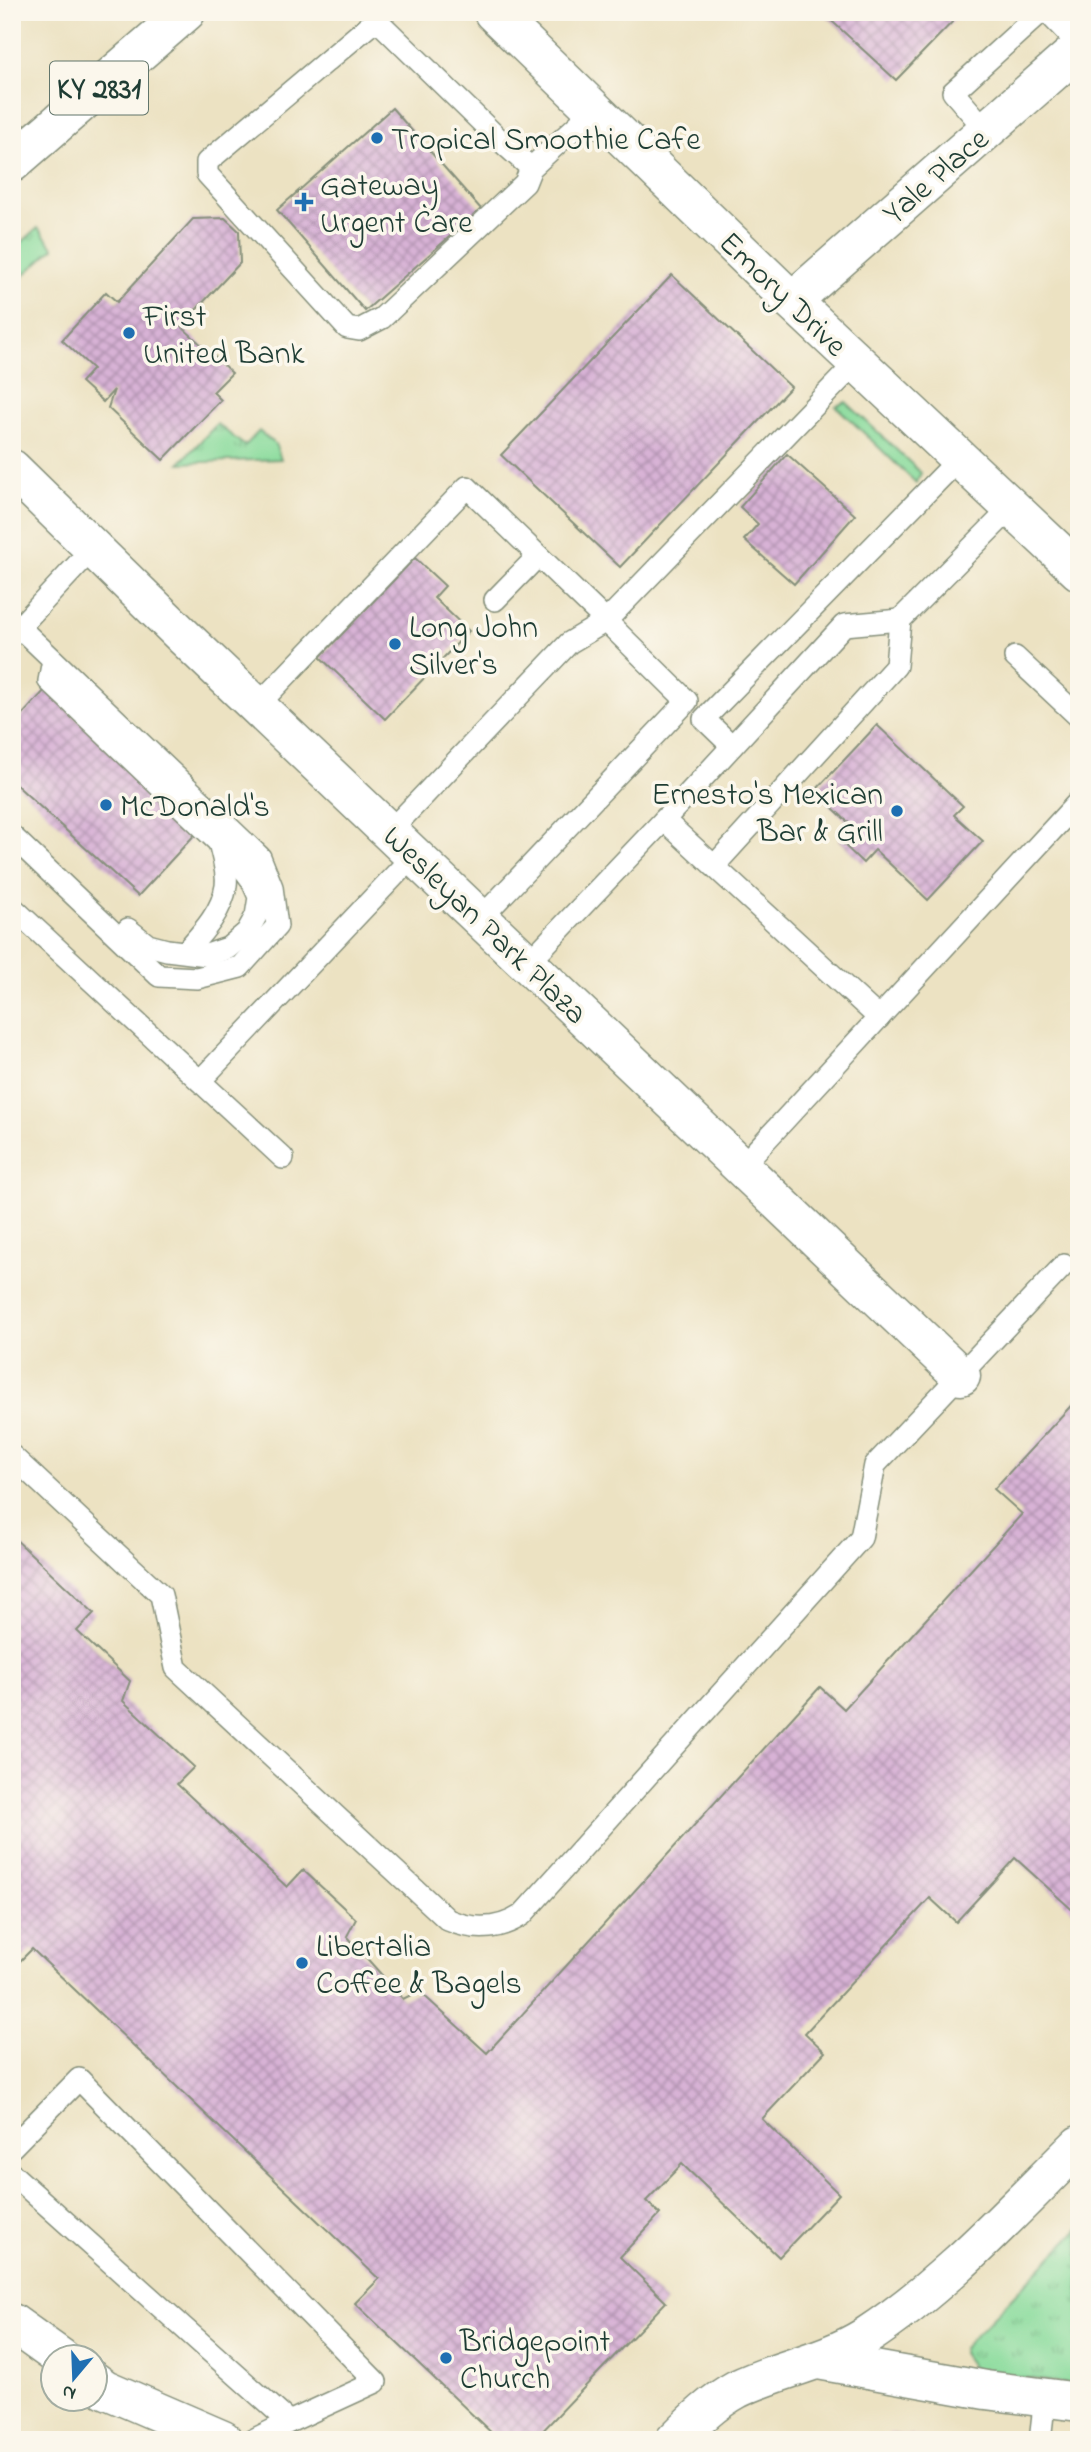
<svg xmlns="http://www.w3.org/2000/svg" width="1091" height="2452" viewBox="0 0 1091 2452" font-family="'Indie Flower',sans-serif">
  <defs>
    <pattern id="grass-tufts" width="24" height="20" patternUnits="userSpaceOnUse" patternTransform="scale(1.75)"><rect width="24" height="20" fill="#8adb9c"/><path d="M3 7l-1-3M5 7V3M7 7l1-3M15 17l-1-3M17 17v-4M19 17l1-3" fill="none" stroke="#70b380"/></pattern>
    <pattern id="building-cross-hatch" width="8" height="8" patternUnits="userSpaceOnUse" patternTransform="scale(1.75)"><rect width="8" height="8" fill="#d8b2d6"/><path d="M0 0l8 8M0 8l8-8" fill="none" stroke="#af92ae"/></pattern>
  </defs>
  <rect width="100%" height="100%" fill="#fbf7ec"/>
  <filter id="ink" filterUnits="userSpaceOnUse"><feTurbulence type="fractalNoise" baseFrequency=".0143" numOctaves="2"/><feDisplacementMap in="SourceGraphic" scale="14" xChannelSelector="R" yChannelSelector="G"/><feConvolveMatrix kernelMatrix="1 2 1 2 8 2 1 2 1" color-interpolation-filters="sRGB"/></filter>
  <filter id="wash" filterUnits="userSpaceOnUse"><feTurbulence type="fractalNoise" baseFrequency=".00686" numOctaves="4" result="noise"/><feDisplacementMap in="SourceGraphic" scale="28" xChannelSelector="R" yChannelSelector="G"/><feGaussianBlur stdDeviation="1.57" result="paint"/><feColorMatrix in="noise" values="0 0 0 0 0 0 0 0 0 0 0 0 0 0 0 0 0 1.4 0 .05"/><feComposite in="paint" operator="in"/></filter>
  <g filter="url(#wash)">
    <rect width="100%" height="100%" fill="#ece2c2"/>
    <!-- grass -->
    <g fill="url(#grass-tufts)" stroke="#548c68" stroke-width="2">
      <path d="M38,228L54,248L23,276L12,292V251Z"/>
      <path d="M846,402L921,473L916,483L836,406Z"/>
      <path d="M217,424L245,446L259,431L275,444L281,459L180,463Z"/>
      <path d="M1079,2228V2386L974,2370L962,2353L963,2348Z"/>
    </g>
    <g id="blocks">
      <!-- building -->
      <g fill="url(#building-cross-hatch)">
        <path d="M822,12H962L896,80Z"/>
        <path d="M392,108L481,209L365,311L277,210Z"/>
        <path d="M225,218L239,231L240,263L181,326L232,373L213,392L221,400L163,460L108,408L114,390L103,402L81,382L93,369L62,340L106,292L117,302L193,219Z"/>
        <path d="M672,275L791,387L620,567L501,455Z"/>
        <path d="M787,454L855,515L794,584L744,540L758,524L740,507Z"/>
        <path d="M415,558L445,586L434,598L469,631L385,719L320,657Z"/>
        <path d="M46,689L199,830L138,896L12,781V726Z"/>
        <path d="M877,725L963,806L954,815L983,841L928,900L875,850L863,863L839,840L852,826L815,791Z"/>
        <path d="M1079,1397V1916L1015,1858L956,1922L930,1898L805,2033L825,2052L762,2119L839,2194L779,2257L682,2164L646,2201L660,2214L620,2257L666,2302L534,2440H499L355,2303L379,2279L32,1949L12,1969V1536L94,1613L77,1631L130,1681L123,1701L194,1767L177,1784L287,1887L303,1870L356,1919L347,1936L403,1999L419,1991L487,2053L820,1687L844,1709L1022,1514L994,1489Z"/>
        <path d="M889,2433L930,2438V2440H888Z"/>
      </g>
    </g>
  </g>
  <g filter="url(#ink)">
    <use href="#blocks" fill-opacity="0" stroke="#86907b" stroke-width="2"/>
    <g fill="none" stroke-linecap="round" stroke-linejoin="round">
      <!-- lane casing -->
      <g stroke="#86907b" stroke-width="24">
        <g id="lane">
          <path d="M1047,12L1079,45"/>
          <path d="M986,130L953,92L1041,12"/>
          <path d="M531,168L503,143L380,23L371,24L207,162V174L347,328L359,330L382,318L525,183L531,168L594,110"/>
          <path d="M495,600L538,556"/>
          <path d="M12,635L93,548"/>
          <path d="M1015,657L1079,717"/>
          <path d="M53,660L49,681L236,859L251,879L259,897L256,916L247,932L228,948L207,955L167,950L148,945L128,929"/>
          <path d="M257,706L467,487L606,621L857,362"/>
          <path d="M732,746L704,719L959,459"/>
          <path d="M664,820L844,625L900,620"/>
          <path d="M389,832L569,643L606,621L687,701L480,919"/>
          <path d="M12,836L159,976L197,978L240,967L277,926L272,887L260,857L19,627"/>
          <path d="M714,866L896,666L900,620L1011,508"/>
          <path d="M12,907L283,1158"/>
          <path d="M186,951C202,933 222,912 226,886C228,872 222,856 219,842"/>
          <path d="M527,964L664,820L879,1018"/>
          <path d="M200,1081L414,855"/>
          <path d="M741,1167L1079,801"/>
          <path d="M12,1456L161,1595L176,1668L448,1920C474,1931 499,1930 522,1915L861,1538L875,1465L1064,1265"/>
          <path d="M12,2147L79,2079L376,2382L289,2422"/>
          <path d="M12,2174L289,2422L253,2440"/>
          <path d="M1040,2440L1045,2397"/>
        </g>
      </g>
      <!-- street casing -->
      <g stroke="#86907b" stroke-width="41">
        <g id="street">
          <path d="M493,12L792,301L1079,571"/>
          <path d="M792,301L1079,49"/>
          <path d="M12,469L184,637L961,1376"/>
          <path d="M12,2323L61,2358"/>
          <path d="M818,2360L986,2390L1079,2402"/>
          <path d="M94,2381L105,2389L223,2440"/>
          <path d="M675,2440C694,2421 713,2402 737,2389C778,2369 825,2362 865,2337C945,2285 1011,2212 1079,2145"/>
        </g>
      </g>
      <!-- primary casing -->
      <g stroke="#86907b" stroke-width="41">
        <path id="primary" d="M12,163L186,12"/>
      </g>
      <!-- lane -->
      <use href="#lane" stroke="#fff" stroke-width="21"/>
      <!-- street -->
      <use href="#street" stroke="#fff" stroke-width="38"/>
      <!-- primary -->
      <use href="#primary" stroke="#fff" stroke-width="38"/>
    </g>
  </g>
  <!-- markers -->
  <g fill="#1f6fb2" stroke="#fbf7ec" stroke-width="2.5">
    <circle cx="377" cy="138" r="7"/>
    <path d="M300.5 191.5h7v7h7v7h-7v7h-7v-7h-7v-7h7z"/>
    <circle cx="129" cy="333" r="7"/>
    <circle cx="395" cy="644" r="7"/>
    <circle cx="106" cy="805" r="7"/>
    <circle cx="897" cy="811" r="7"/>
    <circle cx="302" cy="1963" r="7"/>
    <circle cx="446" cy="2358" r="7"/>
  </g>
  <g text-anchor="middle" stroke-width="7" stroke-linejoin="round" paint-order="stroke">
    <!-- shield labels -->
    <rect fill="#fbf7ec" stroke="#61756b" stroke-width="2" x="50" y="61.5" width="98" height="53" rx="5"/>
    <g font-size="30" font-weight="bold" fill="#1f3d34">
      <text x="99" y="98">KY 2831</text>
    </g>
    <!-- poi labels -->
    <g font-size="32" fill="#1f3d34" stroke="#fbf7ec" text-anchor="start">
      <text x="391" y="149">Tropical Smoothie Cafe</text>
      <text x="320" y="195">Gateway<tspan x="320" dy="37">Urgent Care</tspan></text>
      <text x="143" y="326">First<tspan x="143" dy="37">United Bank</tspan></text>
      <text x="409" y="637">Long John<tspan x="409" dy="37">Silver's</tspan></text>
      <text x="883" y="804" text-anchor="end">Ernesto's Mexican<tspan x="883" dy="37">Bar &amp; Grill</tspan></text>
      <text x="120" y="816">McDonald's</text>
      <text x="316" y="1956">Libertalia<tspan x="316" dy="37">Coffee &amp; Bagels</tspan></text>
      <text x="460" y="2351">Bridgepoint<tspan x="460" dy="37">Church</tspan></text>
    </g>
    <!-- street labels -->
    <g font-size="32" fill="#1f3d34" stroke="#fbf7ec">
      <text transform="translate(935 175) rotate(-41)" y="11">Yale Place</text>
      <text transform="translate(784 293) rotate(44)" y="11">Emory Drive</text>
      <text transform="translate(486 924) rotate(44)" y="11">Wesleyan Park Plaza</text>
    </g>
  </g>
  <!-- margin -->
  <rect width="1091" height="2452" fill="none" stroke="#fbf7ec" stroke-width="42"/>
  <!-- north arrow -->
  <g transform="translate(74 2378) rotate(199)"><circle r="33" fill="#fbf7ec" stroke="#a3ada2" stroke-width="2"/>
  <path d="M0-5L12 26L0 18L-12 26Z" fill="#1f6fb2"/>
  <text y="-10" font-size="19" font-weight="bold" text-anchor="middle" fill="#1f3d34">N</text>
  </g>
</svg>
